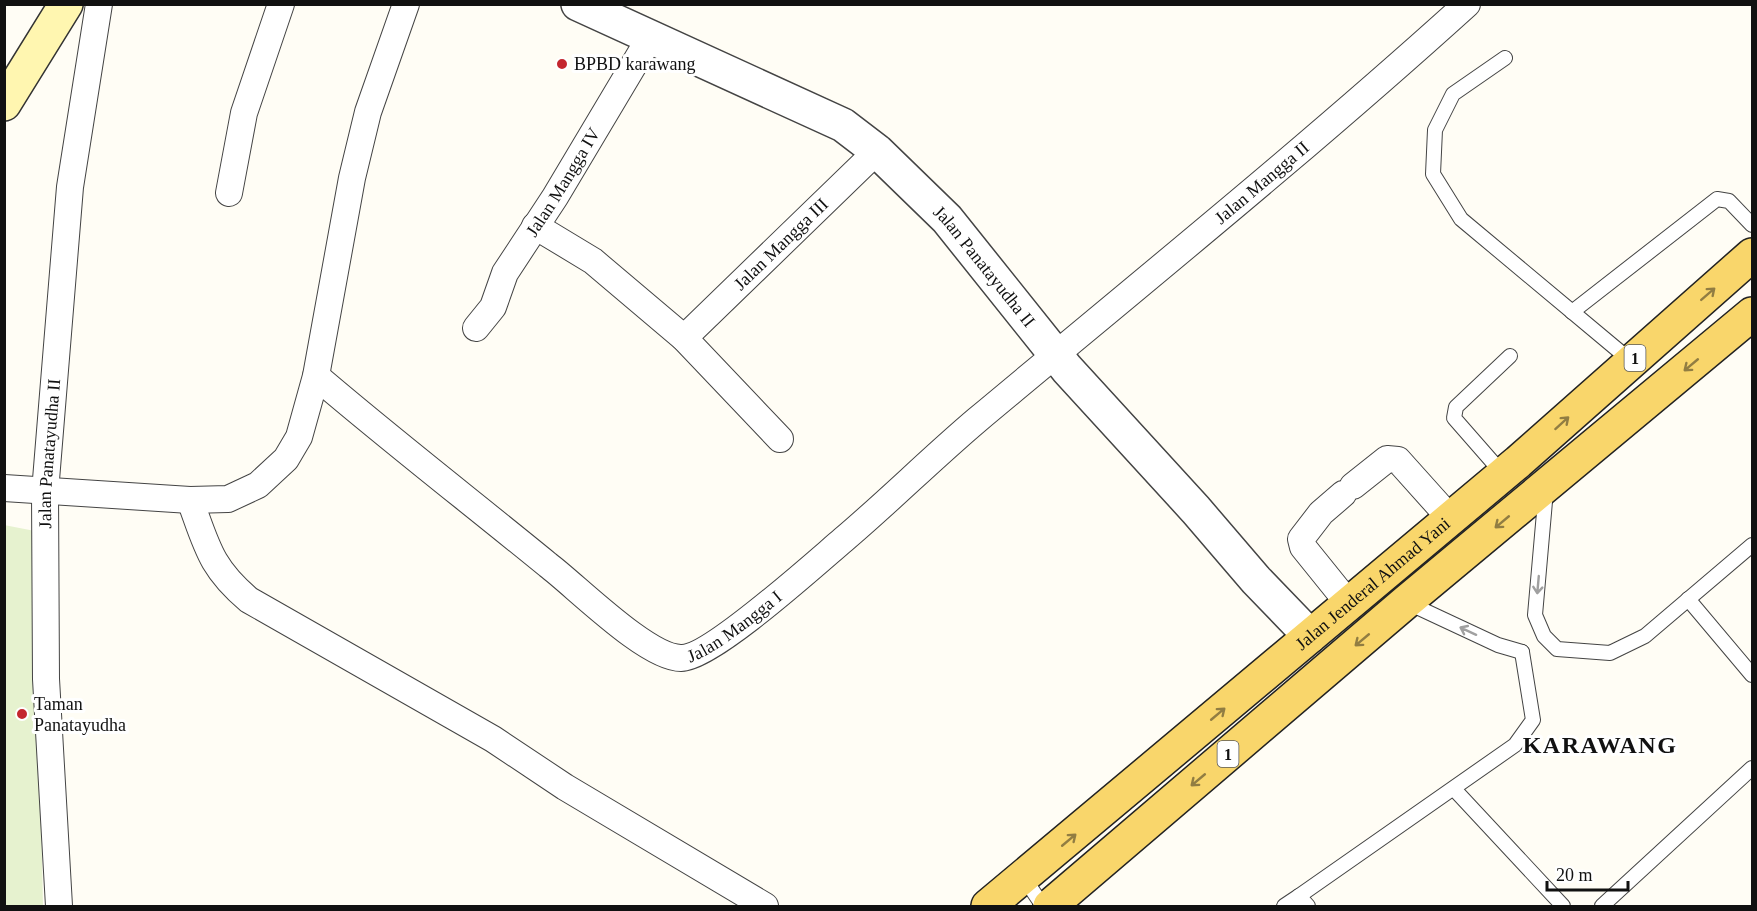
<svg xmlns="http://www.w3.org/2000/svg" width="1757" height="911" viewBox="0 0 1757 911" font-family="'Times New Roman',serif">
  <rect width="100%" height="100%" fill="#fffdf5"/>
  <!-- pitch -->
  <path fill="#e6f2cf" d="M4,525L35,531L43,906H5Z"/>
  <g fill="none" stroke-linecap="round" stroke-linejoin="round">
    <!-- service casing -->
    <g stroke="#444" stroke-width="16">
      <g id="service">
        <path d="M1505,58L1453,94L1435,130L1433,174L1461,219L1631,361"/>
        <path d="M1572,312L1717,199L1729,201L1752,225"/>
        <path d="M1503,474L1454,418L1456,407L1510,356"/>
        <path d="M1546,490L1535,615L1544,636L1557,649L1610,653L1645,636L1752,545"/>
        <path d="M1688,599L1752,675"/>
        <path d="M1406,602L1498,645L1522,652"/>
        <path d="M1454,789L1563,906"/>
        <path d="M1024,878L1043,906"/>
        <path d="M1284,906L1299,896"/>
        <path d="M1308,906L1299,896L1515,745L1533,720L1522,652"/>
        <path d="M1602,906L1752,768"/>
      </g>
    </g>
    <!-- minor casing -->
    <g stroke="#444" stroke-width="28">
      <g id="minor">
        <path d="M229,193L244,113L281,4"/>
        <path d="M535,226L593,261L684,338L780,439"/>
        <path id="s1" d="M476,328L493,307L505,273L555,197L651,36"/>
        <path id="s2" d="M684,338L877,151"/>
        <path id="s3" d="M316,376C392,441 471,502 548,565C577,587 647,658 681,658C710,659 817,562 843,540C889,501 931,459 977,420C1141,283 1308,148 1467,4"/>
        <path d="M1353,486L1387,459L1398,460L1450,518"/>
        <path d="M4,488L190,500L228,499L258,485L286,459L299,437L316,376L352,178L368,112L406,4"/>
        <path d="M1343,494L1321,513L1301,539L1303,547L1349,604"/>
        <path d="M190,500C207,546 210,567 249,600L493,739L565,787L765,906"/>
        <path id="s4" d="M59,906L46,679L45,492L70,187L99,4"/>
      </g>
    </g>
    <!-- tertiary casing -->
    <g stroke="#444" stroke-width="36">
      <g id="tertiary">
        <path id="s5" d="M578,4L843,125L877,151L947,219L1067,369L1196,510L1256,580L1310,636"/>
      </g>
    </g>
    <!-- secondary casing -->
    <g stroke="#333" stroke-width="36">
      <path id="secondary" d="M4,104L66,4"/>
    </g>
    <!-- primary casing -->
    <g stroke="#222" stroke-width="36">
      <g id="primary">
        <path id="s6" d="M988,906L1518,462L1752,255"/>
        <path d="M1050,906L1406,602L1752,314"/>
      </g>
    </g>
    <!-- service -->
    <use href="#service" stroke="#fff" stroke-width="14"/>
    <!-- minor -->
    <use href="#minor" stroke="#fff" stroke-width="26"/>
    <!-- tertiary -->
    <use href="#tertiary" stroke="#fff" stroke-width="33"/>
    <!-- secondary -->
    <use href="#secondary" stroke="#fff6b0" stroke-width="33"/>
    <!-- primary -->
    <use href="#primary" stroke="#f9d66b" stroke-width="33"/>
  </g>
  <!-- one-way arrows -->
  <defs><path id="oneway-shaft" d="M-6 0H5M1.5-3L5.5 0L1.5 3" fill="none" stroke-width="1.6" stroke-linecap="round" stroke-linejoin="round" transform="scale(1.5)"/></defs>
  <g stroke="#917d42">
    <use href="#oneway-shaft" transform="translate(1708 294) rotate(-41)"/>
    <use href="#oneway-shaft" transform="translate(1691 365) rotate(140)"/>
    <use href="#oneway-shaft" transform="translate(1562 423) rotate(-42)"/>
    <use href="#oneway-shaft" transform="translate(1502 522) rotate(140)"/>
    <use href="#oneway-shaft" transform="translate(1362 640) rotate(140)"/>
    <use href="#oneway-shaft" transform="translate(1218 714) rotate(-40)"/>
    <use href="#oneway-shaft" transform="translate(1198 780) rotate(140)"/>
    <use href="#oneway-shaft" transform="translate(1069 840) rotate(-40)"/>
  </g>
  <g stroke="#a0a0a0">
    <use href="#oneway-shaft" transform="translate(1538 585) rotate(95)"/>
    <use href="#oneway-shaft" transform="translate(1468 631) rotate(-155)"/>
  </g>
  <!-- markers -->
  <g fill="#c4262e" stroke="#fff" stroke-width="2">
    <circle cx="562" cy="64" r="6"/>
    <circle cx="22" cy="714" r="6"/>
  </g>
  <g text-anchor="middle" stroke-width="6" stroke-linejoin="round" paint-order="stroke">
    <!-- shield labels -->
    <g fill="#fff" stroke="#585858" stroke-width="1.5">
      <rect x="1624.5" y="345" width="21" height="26" rx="4.5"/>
      <rect x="1217.5" y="741" width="21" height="26" rx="4.5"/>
    </g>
    <g font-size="16" font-weight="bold" fill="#111">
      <text x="1635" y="364">1</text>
      <text x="1228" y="760">1</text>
    </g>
    <!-- poi labels -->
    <g font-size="18" fill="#111" stroke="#fff" text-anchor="start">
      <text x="574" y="70">BPBD karawang</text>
      <text x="34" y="710">Taman<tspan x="34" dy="21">Panatayudha</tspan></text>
    </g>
    <!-- street labels -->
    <g font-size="18" fill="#111" stroke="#fff">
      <text dy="6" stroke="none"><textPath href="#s3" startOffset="1216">Jalan Mangga II</textPath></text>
      <text dy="6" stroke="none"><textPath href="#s1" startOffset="171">Jalan Mangga IV</textPath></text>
      <text dy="6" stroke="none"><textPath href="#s2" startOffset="135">Jalan Mangga III</textPath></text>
      <text dy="6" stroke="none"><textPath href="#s5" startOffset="492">Jalan Panatayudha II</textPath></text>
      <text dy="6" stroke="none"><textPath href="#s4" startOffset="453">Jalan Panatayudha II</textPath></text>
      <text dy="6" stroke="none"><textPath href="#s6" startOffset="502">Jalan Jenderal Ahmad Yani</textPath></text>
      <text dy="6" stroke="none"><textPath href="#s3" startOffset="526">Jalan Mangga I</textPath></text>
    </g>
    <!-- district labels -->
    <g font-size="24" font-weight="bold" letter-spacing="1.5" fill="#111" stroke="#fff">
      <text x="1600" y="753">KARAWANG</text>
    </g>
  </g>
  <!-- border -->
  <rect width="1757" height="911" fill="none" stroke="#111111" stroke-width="12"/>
  <!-- scale -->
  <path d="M1547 881v9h81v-9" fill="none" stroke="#111111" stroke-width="3"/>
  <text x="1556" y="881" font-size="18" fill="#111111" stroke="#ffffff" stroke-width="4.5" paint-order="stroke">20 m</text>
</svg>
